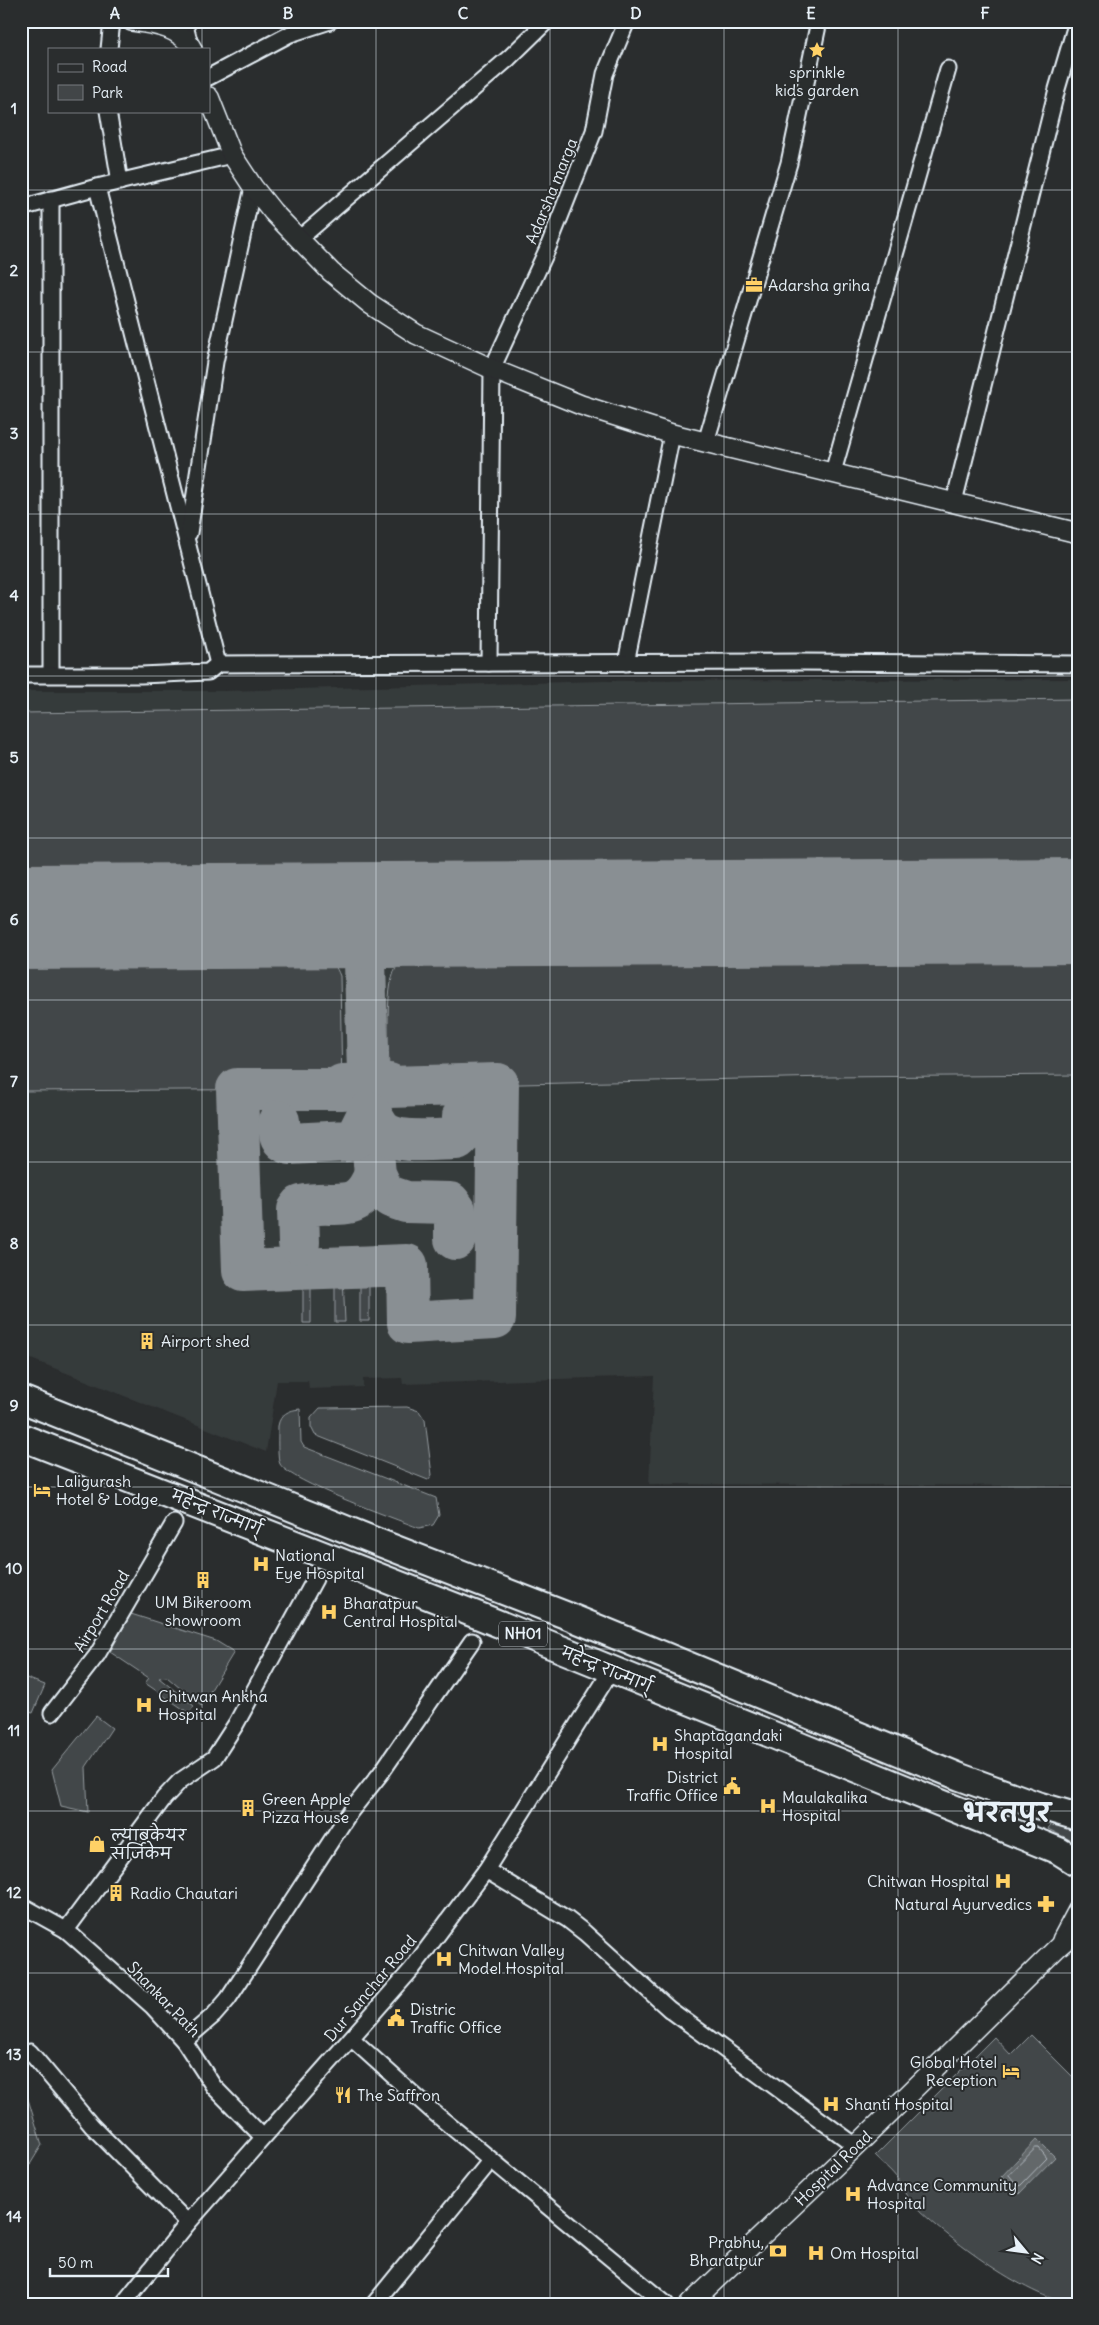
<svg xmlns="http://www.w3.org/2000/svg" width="1099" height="2325" viewBox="0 0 1099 2325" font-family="Delius,'Playpen Sans Deva',sans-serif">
  <rect width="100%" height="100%" fill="#2a2d2e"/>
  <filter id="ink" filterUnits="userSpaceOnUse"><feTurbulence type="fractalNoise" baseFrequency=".02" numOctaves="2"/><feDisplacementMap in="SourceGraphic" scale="10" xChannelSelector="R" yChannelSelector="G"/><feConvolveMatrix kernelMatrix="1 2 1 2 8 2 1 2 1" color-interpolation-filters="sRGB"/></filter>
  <g filter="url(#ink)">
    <!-- built -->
    <path fill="#363a3b" d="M1078,679V1486L649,1484L654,1376L403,1384L402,1378L363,1379V1387L309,1389L308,1381H277L266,1452L21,1355V691H223L602,681Z"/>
    <!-- green -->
    <g fill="#424648" stroke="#959ca0">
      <path d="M1078,699V867L21,875V713Z"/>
      <path d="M1078,938V1075L829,1077L389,1087C390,1059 383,990 396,968C405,954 417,948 433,942Z"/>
      <path d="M300,943C319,945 333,958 340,976L342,1089L21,1091V945Z"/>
      <path d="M402,1274L403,1320H392L391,1275Z"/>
      <path d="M369,1275V1321H360V1276Z"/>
      <path d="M343,1276L345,1322H335V1277Z"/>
      <path d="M311,1277V1323H303V1278Z"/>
      <path d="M407,1407L419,1411L425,1420L432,1475L428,1480L315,1435L311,1427V1418L320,1408Z"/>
      <path d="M300,1409L301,1442L304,1447L436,1498L439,1515L433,1525L419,1528C394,1518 290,1482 280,1464C277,1459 278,1434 278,1426C280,1414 289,1410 300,1409Z"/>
      <path d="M131,1614L216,1641L234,1652L201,1706L167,1677L159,1678L194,1706L189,1713L145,1683L149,1678L110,1652Z"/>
      <path d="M21,1676L45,1685L33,1713L21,1710Z"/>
      <path d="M96,1716L112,1728L86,1767L88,1812L61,1806L52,1770Z"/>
      <path d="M1051,1823L1078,1831L1076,1843L1048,1829Z"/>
      <path d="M1031,2035L1078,2082V2304C1034,2304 944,2236 913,2204C905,2197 903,2186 897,2178C891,2170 882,2163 875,2156L994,2037L1011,2055Z"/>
      <path d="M21,2076L42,2145L21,2179Z"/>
    </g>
    <!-- water -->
    <path fill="#63686b" stroke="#989fa3" d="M1037,2139L1055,2157L1019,2194L1001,2177Z"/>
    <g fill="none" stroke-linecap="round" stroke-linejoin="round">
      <!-- shore -->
      <path stroke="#b3bac0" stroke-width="1" d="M1036,2148H1039L1047,2158L1021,2185L1018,2186L1009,2175Z"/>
      <!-- taxiway -->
      <g stroke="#898f93" stroke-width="42">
        <path d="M318,916C344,922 359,934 365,961L369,1112L375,1174L383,1191L391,1197L406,1202L450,1203L455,1210V1239"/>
        <path d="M365,961C372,928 389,919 421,915"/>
        <path d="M389,1084V1087L498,1084L495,1318L408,1323L407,1265L243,1271L237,1089H342V1085Z"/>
        <path d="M279,1121C280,1131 278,1141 290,1144L348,1141L357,1136L369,1112C373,1117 376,1124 380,1129C395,1146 435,1139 457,1139L463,1133V1116"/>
        <path d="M299,1243L298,1210L301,1206C337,1198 357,1218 375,1174"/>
      </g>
      <!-- runway -->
      <path stroke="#898f93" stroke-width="106" d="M21,917L1078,911"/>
      <!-- minor casing -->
      <g stroke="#e8f1f8" stroke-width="19">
        <g id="minor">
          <path d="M184,21L190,45"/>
          <path d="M109,49L112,21"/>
          <path d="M209,77L290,34L330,21"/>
          <path d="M108,111L120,182"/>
          <path d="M97,187L218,664"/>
          <path d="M21,208L97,187L232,155"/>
          <path d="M299,239L509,58L547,21"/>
          <path d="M706,442L789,163L819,21"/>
          <path d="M833,472L948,69"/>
          <path d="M954,502L1057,89L1077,21"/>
          <path d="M189,533L215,362L253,187"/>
          <path d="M489,663L492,369L547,250L594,131L605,74L627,21"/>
          <path d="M626,663L672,434"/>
          <path d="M51,674V199"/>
          <path d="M21,675H141L208,672L218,664L800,662L1078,664"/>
          <path d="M52,1713L97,1655L174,1523"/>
          <path d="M486,1870L567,1919L585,1933L669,2009L856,2146"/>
          <path d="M21,1905L66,1930L153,2007L184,2041L214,2087L263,2137"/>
          <path d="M66,1930L164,1798L180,1781L214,1758L236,1724L315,1579"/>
          <path d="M352,2039L431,2110L666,2304"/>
          <path d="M184,2041L214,2015L228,1999L350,1812L381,1773L472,1641"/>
          <path d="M30,2052L92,2126L188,2223"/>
          <path d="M123,2304L188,2223L412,1969L486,1870L611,1671"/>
          <path d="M374,2304L491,2160"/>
        </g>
      </g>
      <!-- tertiary casing -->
      <g stroke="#e8f1f8" stroke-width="22">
        <g id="tertiary">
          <path d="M132,21C154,24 181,27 192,49"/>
          <path d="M209,97L232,155L253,187L273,212L331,272L370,304L416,334L492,369L581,405L672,434L1078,533"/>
          <path d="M1062,1940L1078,1910"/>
          <path d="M690,2304L856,2146L1059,1946L1078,1930"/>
        </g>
      </g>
      <!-- trunk casing -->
      <g stroke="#e8f1f8" stroke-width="30">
        <g id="trunk">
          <path d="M21,1399L380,1543L568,1616L960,1777L1037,1805L1078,1817"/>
          <path d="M21,1437L482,1617L1059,1851L1078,1863"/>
        </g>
      </g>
      <!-- minor -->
      <use href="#minor" stroke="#2a2d2e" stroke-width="15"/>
      <!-- tertiary -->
      <use href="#tertiary" stroke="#2a2d2e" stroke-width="19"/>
      <!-- trunk -->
      <use href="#trunk" stroke="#2a2d2e" stroke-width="26"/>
    </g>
  </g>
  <!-- grid -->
  <path fill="none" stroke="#e8f1f8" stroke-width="1" stroke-opacity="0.55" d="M202,21V49M376,21V2304M550,21V2304M724,21V2304M898,21V2304M202,111V2304M21,190H1078M21,352H1078M21,514H1078M21,676H1078M21,838H1078M21,1000H1078M21,1162H1078M21,1325H1078M21,1487H1078M21,1649H1078M21,1811H1078M21,1973H1078M21,2135H1078"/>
  <!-- icons -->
  <defs>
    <g id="sight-bare" transform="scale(1.35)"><path d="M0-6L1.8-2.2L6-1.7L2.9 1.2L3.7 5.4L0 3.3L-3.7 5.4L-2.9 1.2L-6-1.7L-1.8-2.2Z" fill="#ffd166" stroke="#2a2d2e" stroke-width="2.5" paint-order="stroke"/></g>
    <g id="office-bare" transform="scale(1.35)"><path d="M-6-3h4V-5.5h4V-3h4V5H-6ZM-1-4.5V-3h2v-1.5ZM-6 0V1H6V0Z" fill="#ffd166" stroke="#2a2d2e" stroke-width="2.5" paint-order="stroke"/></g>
    <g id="building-bare" transform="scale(1.35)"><path d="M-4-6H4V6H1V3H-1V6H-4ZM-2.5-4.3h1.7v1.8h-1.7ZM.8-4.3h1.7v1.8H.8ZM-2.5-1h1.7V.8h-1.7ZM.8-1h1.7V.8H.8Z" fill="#ffd166" stroke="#2a2d2e" stroke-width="2.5" paint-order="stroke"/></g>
    <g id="hotel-bare" transform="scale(1.35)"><path d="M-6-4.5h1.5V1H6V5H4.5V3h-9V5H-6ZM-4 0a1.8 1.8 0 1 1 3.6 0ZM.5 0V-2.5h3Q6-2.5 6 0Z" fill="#ffd166" stroke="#2a2d2e" stroke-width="2.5" paint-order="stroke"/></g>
    <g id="hospital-bare" transform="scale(1.35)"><path d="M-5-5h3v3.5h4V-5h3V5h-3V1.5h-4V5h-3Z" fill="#ffd166" stroke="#2a2d2e" stroke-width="2.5" paint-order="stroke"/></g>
    <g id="civic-bare" transform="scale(1.35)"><path d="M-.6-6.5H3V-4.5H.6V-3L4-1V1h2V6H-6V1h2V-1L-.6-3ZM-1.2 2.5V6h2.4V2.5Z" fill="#ffd166" stroke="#2a2d2e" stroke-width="2.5" paint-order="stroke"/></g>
    <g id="shop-bare" transform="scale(1.35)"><path d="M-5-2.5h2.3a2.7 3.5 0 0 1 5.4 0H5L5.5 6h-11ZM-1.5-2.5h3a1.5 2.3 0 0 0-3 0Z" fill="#ffd166" stroke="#2a2d2e" stroke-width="2.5" paint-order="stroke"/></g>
    <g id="pharmacy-bare" transform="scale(1.35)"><path d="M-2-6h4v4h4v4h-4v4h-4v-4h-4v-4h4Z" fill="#ffd166" stroke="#2a2d2e" stroke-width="2.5" paint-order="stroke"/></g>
    <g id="restaurant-bare" transform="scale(1.35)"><path d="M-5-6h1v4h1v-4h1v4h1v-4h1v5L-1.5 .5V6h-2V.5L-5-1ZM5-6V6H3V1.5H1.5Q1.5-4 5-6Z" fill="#ffd166" stroke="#2a2d2e" stroke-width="2.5" paint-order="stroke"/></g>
    <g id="bank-bare" transform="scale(1.35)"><path d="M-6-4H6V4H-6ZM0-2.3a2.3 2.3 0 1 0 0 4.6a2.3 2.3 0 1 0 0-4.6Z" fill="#ffd166" stroke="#2a2d2e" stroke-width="2.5" paint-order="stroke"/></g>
  </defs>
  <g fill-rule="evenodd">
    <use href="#sight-bare" x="817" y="50"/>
    <use href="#office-bare" x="754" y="285"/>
    <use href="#building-bare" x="147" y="1341"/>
    <use href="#hotel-bare" x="42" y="1490"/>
    <use href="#hospital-bare" x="261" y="1564"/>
    <use href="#building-bare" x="203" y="1580"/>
    <use href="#hospital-bare" x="329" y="1612"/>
    <use href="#hospital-bare" x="144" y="1705"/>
    <use href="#hospital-bare" x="660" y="1744"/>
    <use href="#civic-bare" x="732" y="1786"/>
    <use href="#hospital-bare" x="768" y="1806"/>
    <use href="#building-bare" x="248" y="1808"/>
    <use href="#shop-bare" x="97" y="1844"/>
    <use href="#hospital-bare" x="1003" y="1881"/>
    <use href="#building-bare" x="116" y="1893"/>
    <use href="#pharmacy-bare" x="1046" y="1904"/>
    <use href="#hospital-bare" x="444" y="1959"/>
    <use href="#civic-bare" x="396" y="2018"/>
    <use href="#hotel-bare" x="1011" y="2071"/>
    <use href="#restaurant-bare" x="343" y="2095"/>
    <use href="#hospital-bare" x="831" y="2104"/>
    <use href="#hospital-bare" x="853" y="2194"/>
    <use href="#bank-bare" x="778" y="2251"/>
    <use href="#hospital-bare" x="816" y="2253"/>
  </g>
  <g text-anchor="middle" stroke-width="4" stroke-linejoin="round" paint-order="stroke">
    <!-- shield labels -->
    <rect fill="#2a2d2e" stroke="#afb6bb" stroke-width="1" x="499" y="1621.5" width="48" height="25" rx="4"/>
    <g font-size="15" font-weight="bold" fill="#e8f1f8">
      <text x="523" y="1639">NH01</text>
    </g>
    <!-- poi labels -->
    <g font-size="16" fill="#e8f1f8" stroke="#2a2d2e" text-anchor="start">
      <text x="817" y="78" text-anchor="middle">sprinkle<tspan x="817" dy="18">kids garden</tspan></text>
      <text x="768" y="291">Adarsha griha</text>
      <text x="161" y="1347">Airport shed</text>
      <text x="56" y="1487">Laligurash<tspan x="56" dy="18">Hotel &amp; Lodge</tspan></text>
      <text x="275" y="1561">National<tspan x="275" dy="18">Eye Hospital</tspan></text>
      <text x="203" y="1608" text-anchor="middle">UM Bikeroom<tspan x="203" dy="18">showroom</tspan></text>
      <text x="343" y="1609">Bharatpur<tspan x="343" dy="18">Central Hospital</tspan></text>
      <text x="158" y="1702">Chitwan Ankha<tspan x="158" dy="18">Hospital</tspan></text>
      <text x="674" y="1741">Shaptagandaki<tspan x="674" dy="18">Hospital</tspan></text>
      <text x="718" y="1783" text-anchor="end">District<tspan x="718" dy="18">Traffic Office</tspan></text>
      <text x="782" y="1803">Maulakalika<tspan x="782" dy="18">Hospital</tspan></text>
      <text x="262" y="1805">Green Apple<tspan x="262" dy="18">Pizza House</tspan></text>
      <text x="111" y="1841">ल्याबकेयर<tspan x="111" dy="18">सर्जिकेम</tspan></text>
      <text x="989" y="1887" text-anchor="end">Chitwan Hospital</text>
      <text x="130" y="1899">Radio Chautari</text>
      <text x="1032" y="1910" text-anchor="end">Natural Ayurvedics</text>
      <text x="458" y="1956">Chitwan Valley<tspan x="458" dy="18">Model Hospital</tspan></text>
      <text x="410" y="2015">Distric<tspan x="410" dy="18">Traffic Office</tspan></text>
      <text x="997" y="2068" text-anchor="end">Global Hotel<tspan x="997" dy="18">Reception</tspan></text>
      <text x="357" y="2101">The Saffron</text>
      <text x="845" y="2110">Shanti Hospital</text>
      <text x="867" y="2191">Advance Community<tspan x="867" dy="18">Hospital</tspan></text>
      <text x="764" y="2248" text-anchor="end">Prabhu,<tspan x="764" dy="18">Bharatpur</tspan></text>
      <text x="830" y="2259">Om Hospital</text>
    </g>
    <!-- street labels -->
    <g font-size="16" fill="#e8f1f8" stroke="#2a2d2e">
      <text transform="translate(551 191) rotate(-68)" y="6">Adarsha marga</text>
      <text transform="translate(217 1512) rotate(22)" y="6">महेन्द्र राज्मार्ग्</text>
      <text transform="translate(101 1611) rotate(-59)" y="6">Airport Road</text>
      <text transform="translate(607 1669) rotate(22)" y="6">महेन्द्र राज्मार्ग्</text>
      <text transform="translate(370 1988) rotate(-50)" y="6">Dur Sanchar Road</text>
      <text transform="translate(164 1999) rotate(46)" y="6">Shankar Path</text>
      <text transform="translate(833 2168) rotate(-44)" y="6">Hospital Road</text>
    </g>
    <!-- town labels -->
    <g font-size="26" font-weight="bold" fill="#e8f1f8" stroke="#2a2d2e">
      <text x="1007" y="1822">भरतपुर</text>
    </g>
  </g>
  <!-- margin -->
  <rect width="1099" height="2325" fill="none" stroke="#2a2d2e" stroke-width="55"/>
  <!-- legend -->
  <rect x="48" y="48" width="162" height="65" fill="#2a2d2e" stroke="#767b7f"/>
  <rect x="58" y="64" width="25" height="8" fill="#2a2d2e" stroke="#767b7f"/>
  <text x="92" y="72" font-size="15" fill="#e8f1f8">Road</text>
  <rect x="58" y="85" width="25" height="15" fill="#424648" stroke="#767b7f"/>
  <text x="92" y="98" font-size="15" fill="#e8f1f8">Park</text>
  <!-- north arrow -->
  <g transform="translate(1026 2252) rotate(119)" stroke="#2a2d2e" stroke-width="4" paint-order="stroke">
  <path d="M0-4L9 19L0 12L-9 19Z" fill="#e8f1f8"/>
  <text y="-8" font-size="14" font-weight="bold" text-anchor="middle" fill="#e8f1f8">N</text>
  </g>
  <!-- scale -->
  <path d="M50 2268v8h118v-8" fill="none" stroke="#e8f1f8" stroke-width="2.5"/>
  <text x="58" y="2268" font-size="15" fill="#e8f1f8" stroke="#2a2d2e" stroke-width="4" paint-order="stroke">50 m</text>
  <rect x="28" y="28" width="1044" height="2270" fill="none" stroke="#e8f1f8" stroke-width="2"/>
  <g font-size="16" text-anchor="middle" font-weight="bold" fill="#e8f1f8">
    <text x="115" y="19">A</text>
    <text x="288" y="19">B</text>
    <text x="463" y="19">C</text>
    <text x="636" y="19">D</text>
    <text x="811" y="19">E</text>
    <text x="985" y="19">F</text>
    <text x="14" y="114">1</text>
    <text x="14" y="276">2</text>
    <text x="14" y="439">3</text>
    <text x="14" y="601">4</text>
    <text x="14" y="763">5</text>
    <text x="14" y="925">6</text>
    <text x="14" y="1087">7</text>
    <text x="14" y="1249">8</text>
    <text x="14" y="1411">9</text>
    <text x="14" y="1574">10</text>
    <text x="14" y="1736">11</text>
    <text x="14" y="1898">12</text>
    <text x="14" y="2060">13</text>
    <text x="14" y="2222">14</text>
  </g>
</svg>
